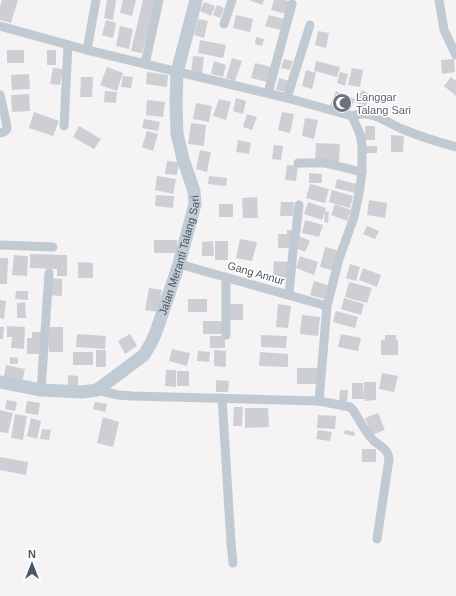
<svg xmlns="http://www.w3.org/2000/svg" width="456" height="596" viewBox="0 0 456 596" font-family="Arial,sans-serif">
  <rect width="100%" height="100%" fill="#f5f3f3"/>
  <!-- building -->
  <g fill="#cdcfd5">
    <path d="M2,0H18L11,23L0,20V7Z"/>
    <path d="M107,0H116L113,20L104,18Z"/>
    <path d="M123,0H136L132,16L120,13Z"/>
    <path d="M143,0H156L142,53L131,51Z"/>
    <path d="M249,0H264L262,5Z"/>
    <path d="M274,0H284L289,1L286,14L271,10Z"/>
    <path d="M204,2L215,6L211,16L200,11Z"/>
    <path d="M217,5L224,8L220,18L213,15Z"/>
    <path d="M236,15L253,19L250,32L233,28Z"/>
    <path d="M269,15L284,19L281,30L265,26Z"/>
    <path d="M198,19L208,21L204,38L194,35Z"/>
    <path d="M106,20L116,23L113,38L102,35Z"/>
    <path d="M120,26L133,29L129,49L116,46Z"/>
    <path d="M318,31L329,33L326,48L315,45Z"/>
    <path d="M256,37L264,39L262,46L255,44Z"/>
    <path d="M200,40L226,45L223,58L198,53Z"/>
    <rect x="7" y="50" width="17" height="13"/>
    <rect x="47" y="50" width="9" height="15"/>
    <path d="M193,56L204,57L202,75L191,74Z"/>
    <path d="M232,58L242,61L235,81L226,78Z"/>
    <path d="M284,59L293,61L290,70L281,68Z"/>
    <path d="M454,59L455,72L442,74L441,60Z"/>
    <path d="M214,61L226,65L223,77L211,74Z"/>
    <path d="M316,61L340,67L337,77L314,71Z"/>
    <path d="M255,63L271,67L267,82L251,78Z"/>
    <path d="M107,67L123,73L117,91L100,85Z"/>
    <path d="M53,68L63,69L60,85L50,84Z"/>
    <path d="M352,68L363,70L360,87L348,85Z"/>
    <path d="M306,70L316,73L312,89L302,86Z"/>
    <path d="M147,72L168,75L167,87L146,84Z"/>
    <path d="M340,72L348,74L345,86L337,83Z"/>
    <path d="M29,74L30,89L12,90L11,75Z"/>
    <path d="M123,76L133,77L131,88L121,87Z"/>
    <path d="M81,77H93L92,97H80Z"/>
    <path d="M451,77L456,81V96L444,86Z"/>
    <path d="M279,78L290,81L287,92L276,90Z"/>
    <path d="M362,90L371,95L365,107L355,102Z"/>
    <path d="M105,91L117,92L116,103L104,102Z"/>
    <path d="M336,91L355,99L348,114L330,106Z"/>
    <path d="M29,94L30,111L12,112L11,95Z"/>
    <path d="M236,98L246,101L243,114L233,111Z"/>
    <path d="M219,99L231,102L226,120L213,116Z"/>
    <path d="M147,100L165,102L163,117L146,115Z"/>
    <path d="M196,103L212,106L209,122L193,119Z"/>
    <path d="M34,112L59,121L53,136L29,128Z"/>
    <path d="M282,112L294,114L290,133L278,130Z"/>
    <path d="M247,114L257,117L252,130L243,127Z"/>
    <path d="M305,118L318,120L314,139L302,136Z"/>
    <path d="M144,119L160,122L158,131L142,128Z"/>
    <path d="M191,123L206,125L204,146L188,144Z"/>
    <path d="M79,126L101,139L94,149L73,137Z"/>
    <rect x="365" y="126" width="10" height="14"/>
    <path d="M147,131L158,134L153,151L142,147Z"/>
    <path d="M391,135L404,136L403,152H391Z"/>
    <path d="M238,140L251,143L249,154L236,152Z"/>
    <path d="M316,143L340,144L339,162L315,161Z"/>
    <path d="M274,145L283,146L281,160L272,159Z"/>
    <rect x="366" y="146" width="11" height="7"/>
    <path d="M200,150L211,152L207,172L196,169Z"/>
    <path d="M167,161L179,162L177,175L165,174Z"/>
    <path d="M287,165L298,166L296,181L285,180Z"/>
    <path d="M309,173L322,174V183H309Z"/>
    <path d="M157,176L176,179L173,194L155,190Z"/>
    <path d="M209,176L227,178L226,186L208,184Z"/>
    <path d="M337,179L357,184L355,193L335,188Z"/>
    <path d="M310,184L329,189L325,203L306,198Z"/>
    <path d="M332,190L353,196L350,208L329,202Z"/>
    <path d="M156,195L174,196L173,208L155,206Z"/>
    <path d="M257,197L258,218H243L242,198Z"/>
    <path d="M369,200L387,203L385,218L367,215Z"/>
    <path d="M281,202H294L293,216H280Z"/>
    <path d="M308,202L326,208L322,220L304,214Z"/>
    <rect x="219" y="204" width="14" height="13"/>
    <path d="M335,204L351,210L347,221L331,215Z"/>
    <path d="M325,211L329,212L328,223L324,222Z"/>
    <path d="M305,220L323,225L319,237L302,233Z"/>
    <path d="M367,226L379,231L375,239L363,234Z"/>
    <path d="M287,230H294L292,248H278V234H287Z"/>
    <path d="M299,236L310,241L305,252L294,247Z"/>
    <path d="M240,239L257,242L252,261L236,258Z"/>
    <rect x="154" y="240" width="23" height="13"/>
    <path d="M213,241L214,256H202V242Z"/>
    <rect x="215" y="241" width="13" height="19"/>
    <path d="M325,247L340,251L335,271L320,267Z"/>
    <path d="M30,254L67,255V276H57V269L30,268Z"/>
    <path d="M14,255L28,256L27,276L12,275Z"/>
    <path d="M300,256L318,262L314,275L296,268Z"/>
    <path d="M0,258H8L7,284H0Z"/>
    <path d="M274,261L289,262L287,280L273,279Z"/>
    <path d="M78,262L93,263V278H78Z"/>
    <path d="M350,264L360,267L356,281L346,278Z"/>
    <path d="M363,268L381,275L377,287L359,280Z"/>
    <path d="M49,278L62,279V296L48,295Z"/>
    <path d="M314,281L331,286L327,300L310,295Z"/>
    <path d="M349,282L372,288L367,303L345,297Z"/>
    <path d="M149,288L162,290L158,312L145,310Z"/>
    <path d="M16,291H28V300L15,299Z"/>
    <path d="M344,298L364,304L361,315L341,309Z"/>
    <rect x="188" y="299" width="19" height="13"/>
    <path d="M0,300L6,301L4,319L0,318Z"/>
    <path d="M25,302L26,318H17V303Z"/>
    <rect x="230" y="304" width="13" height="16"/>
    <path d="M278,304L291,306L288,328L276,327Z"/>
    <path d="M336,311L358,317L355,328L333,322Z"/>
    <path d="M302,315L320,317L318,336L300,334Z"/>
    <rect x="203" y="321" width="20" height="13"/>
    <path d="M7,326L25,327L24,349L11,348L12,337H7Z"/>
    <path d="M0,327H4L3,339H0Z"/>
    <path d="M48,327H63V352H49Z"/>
    <rect x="32" y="332" width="11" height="6"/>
    <path d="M77,334L106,336L105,349L76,347Z"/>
    <path d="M130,334L137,346L125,354L118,341Z"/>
    <path d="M341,334L361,338L358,351L338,347Z"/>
    <path d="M261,335L287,336L286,348L261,347Z"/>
    <path d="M385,335H396V340H398V355H381V340H385Z"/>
    <rect x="210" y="336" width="15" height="12"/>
    <rect x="27" y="338" width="16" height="16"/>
    <path d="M172,349L190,353L187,366L169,361Z"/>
    <rect x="96" y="350" width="10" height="17"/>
    <path d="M214,350L226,351V367L214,366Z"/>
    <path d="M198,351L210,352L209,362L197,361Z"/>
    <rect x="73" y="352" width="20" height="13"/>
    <path d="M260,352L288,354V367L259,366Z"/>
    <path d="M10,357L18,358V364H10Z"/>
    <path d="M6,365L25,369L22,384L3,380Z"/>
    <rect x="297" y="368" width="20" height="16"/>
    <path d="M166,370H176V387L165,386Z"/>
    <rect x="177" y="371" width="12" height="15"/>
    <path d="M382,373L398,376L394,392L379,389Z"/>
    <path d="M68,375L78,376V388L68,387Z"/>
    <path d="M216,380L229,381L228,392H216Z"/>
    <path d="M364,382H376V400L365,401V399H352V383H363L364,397Z"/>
    <path d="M340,390H348L347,402L339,401Z"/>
    <path d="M7,400L17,402L15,411L5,409Z"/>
    <path d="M27,401L40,403L38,415L25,413Z"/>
    <path d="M95,402L107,404L105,412L93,409Z"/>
    <path d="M234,407H243L242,426H233Z"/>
    <path d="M245,408H268L269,427L245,428Z"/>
    <path d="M0,410L13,413L8,433L0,432Z"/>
    <path d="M378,413L385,430L372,435L365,418Z"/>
    <path d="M15,414L27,416L23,440L11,438Z"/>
    <path d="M318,415L336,416L335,429L317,428Z"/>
    <path d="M103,417L119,422L113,447L97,443Z"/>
    <path d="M31,418L41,421L37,439L27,436Z"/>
    <path d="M42,429L51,430L49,440L40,439Z"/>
    <path d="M318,430L332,432L330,441L316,439Z"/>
    <path d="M345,430L355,432L354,436L344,434Z"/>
    <rect x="362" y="449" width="14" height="13"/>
    <path d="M0,457L28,462L26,475L0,470Z"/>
  </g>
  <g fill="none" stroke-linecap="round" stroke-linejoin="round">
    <!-- street -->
    <g stroke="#c1cad2" stroke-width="9">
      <path d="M439,0L444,30L456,55"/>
      <path d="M224,24L232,0"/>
      <path d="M0,26L87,50L287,98L352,116L360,134L362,145V172L359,194L354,217L339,259L327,306L319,401"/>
      <path d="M87,50L96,0"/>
      <path d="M145,64L159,0"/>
      <path d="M268,93L292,4"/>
      <path d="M0,95C2,106 6,117 7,129L4,132L0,133"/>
      <path d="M287,98L310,25"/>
      <path d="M352,116C372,109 385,122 402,129C419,136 438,142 456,147"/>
      <path d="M64,126L68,45"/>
      <path d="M298,163H325L362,172"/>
      <path d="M0,245L53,247"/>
      <path d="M179,264L327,306"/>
      <path d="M289,295L294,240L296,231L299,205"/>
      <path d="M226,335V277"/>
      <path d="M41,390L49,273"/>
      <path d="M97,390L118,395L132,396L319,401L350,407L353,410C358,418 366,433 373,440C379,446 388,448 389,459L377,539"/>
      <path d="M222,398L231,543L233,563"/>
    </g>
    <!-- secondary -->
    <path stroke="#c1cbd6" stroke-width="13" id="s1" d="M0,382L41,390L82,392L97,390L144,355L151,343L156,332L179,264L195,204L194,191L183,159L177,134L176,101L177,72L196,0"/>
  </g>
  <!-- icons -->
  <defs>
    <g id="mosque-disc" transform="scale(1)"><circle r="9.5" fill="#6b7280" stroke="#fff"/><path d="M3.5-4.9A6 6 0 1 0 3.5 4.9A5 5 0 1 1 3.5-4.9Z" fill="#fff"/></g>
  </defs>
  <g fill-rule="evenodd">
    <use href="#mosque-disc" x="342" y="103"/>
  </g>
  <g text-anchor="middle" stroke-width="3" stroke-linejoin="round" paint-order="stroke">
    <!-- worship labels -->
    <g font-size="11" fill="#5b616d" stroke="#fff" text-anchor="start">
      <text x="356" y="101">Langgar<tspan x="356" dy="13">Talang Sari</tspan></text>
    </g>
    <!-- street labels -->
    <g font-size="11" fill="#4a5661" stroke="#fff">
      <text dy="4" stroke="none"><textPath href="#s1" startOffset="263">Jalan Meranti Talang Sari</textPath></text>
      <text transform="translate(256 273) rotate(16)" y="4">Gang Annur</text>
    </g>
  </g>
  <!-- north arrow -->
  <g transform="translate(32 564)" stroke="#ffffff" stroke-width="3" paint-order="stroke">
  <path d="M0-3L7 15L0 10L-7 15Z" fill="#4a5661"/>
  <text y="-6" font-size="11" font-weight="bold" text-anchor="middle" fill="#4a5661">N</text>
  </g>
</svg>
